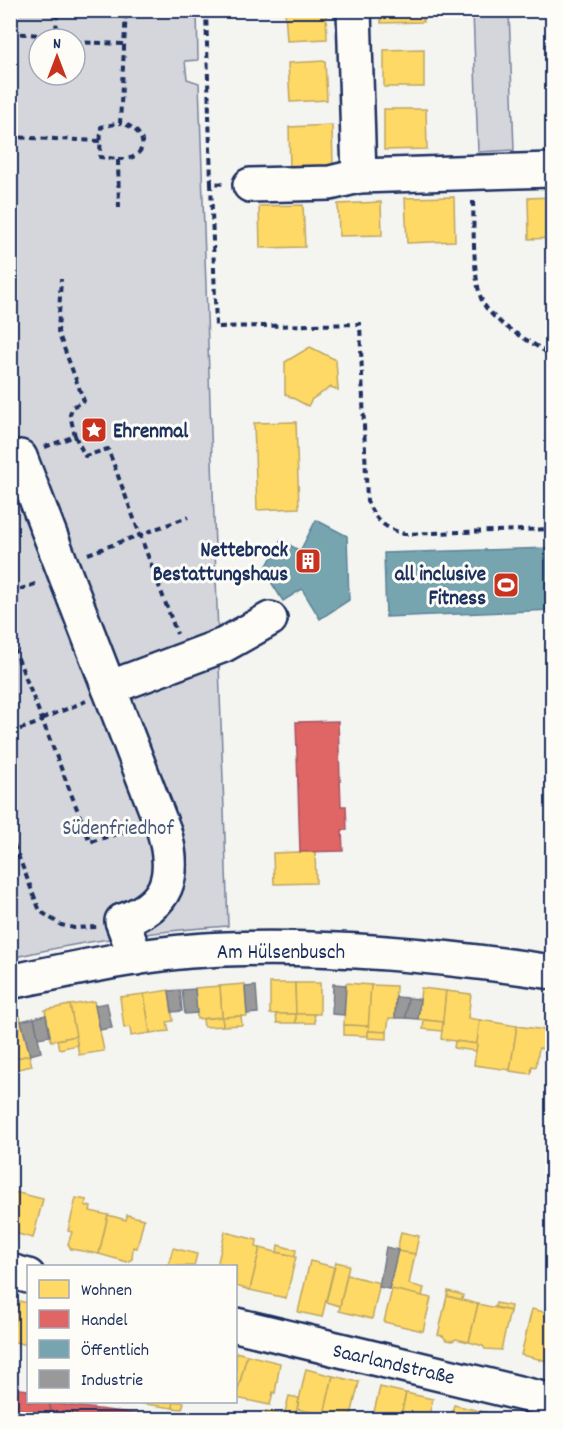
<svg xmlns="http://www.w3.org/2000/svg" width="563" height="1430" viewBox="0 0 563 1430" font-family="Dekko,sans-serif">
  <rect width="100%" height="100%" fill="#f4f4f1"/>
  <filter id="ink" filterUnits="userSpaceOnUse"><feTurbulence type="fractalNoise" baseFrequency=".0167" numOctaves="2"/><feDisplacementMap in="SourceGraphic" scale="12" xChannelSelector="R" yChannelSelector="G"/><feConvolveMatrix kernelMatrix="1 2 1 2 8 2 1 2 1" color-interpolation-filters="sRGB"/></filter>
  <g filter="url(#ink)">
    <!-- green -->
    <g fill="#d4d6db" stroke="#78829c" stroke-width="1.5" fill-rule="evenodd">
      <path d="M10,11H197L198,60L185,61L187,79L199,83L228,926C155,931 82,941 11,958ZM39,39H75V75H39Z"/>
      <path d="M473,11H509L514,150L478,152Z"/>
    </g>
    <!-- homes -->
    <g fill="#ffd966" stroke="#bba664" stroke-width="1.5">
      <path d="M285,10H326L327,39L287,41Z"/>
      <path d="M380,10H423V22L381,23Z"/>
      <path d="M424,49V87H384V50Z"/>
      <path d="M325,61L327,100L290,102L288,63Z"/>
      <path d="M384,109H426L427,149L384,150Z"/>
      <path d="M332,125L333,168L290,169L289,127Z"/>
      <path d="M454,197L455,241L407,243L405,198Z"/>
      <path d="M552,197V238L529,239L528,198Z"/>
      <path d="M381,202L382,235L339,236L338,204Z"/>
      <path d="M303,205L305,247L260,248L259,206Z"/>
      <path d="M310,347L336,360L338,390L331,387L312,399L308,406L285,394V362Z"/>
      <path d="M296,422L299,508L257,510L254,423Z"/>
      <path d="M552,673V718L545,674Z"/>
      <path d="M300,852H315L316,883L274,884L273,853Z"/>
      <path d="M270,983H295L296,1014H270Z"/>
      <path d="M295,983H320V1014H296Z"/>
      <path d="M346,983L371,985L369,1026L344,1025Z"/>
      <path d="M245,984L247,1016L222,1017L220,986Z"/>
      <path d="M371,985L396,986L395,1018H389L387,1032L368,1031Z"/>
      <path d="M220,986L222,1017L197,1019L195,988Z"/>
      <path d="M421,988L446,991L443,1022L418,1019Z"/>
      <path d="M169,990L173,1021L167,1022L169,1031L150,1033L144,994Z"/>
      <path d="M446,991L471,994L468,1018L480,1020L477,1044L441,1039Z"/>
      <path d="M144,994L150,1033L131,1036L130,1027L124,1028L120,997Z"/>
      <path d="M94,1001L104,1051L79,1055L70,1005Z"/>
      <path d="M70,1005L76,1036L51,1041L45,1010Z"/>
      <path d="M276,1014H296V1023H277Z"/>
      <path d="M296,1014H314L315,1023H296Z"/>
      <path d="M20,1016L30,1055L10,1060V1018Z"/>
      <path d="M241,1016L242,1025L223,1026L222,1017Z"/>
      <path d="M222,1017L223,1026L204,1027L203,1019Z"/>
      <path d="M424,1020L443,1022L442,1031L423,1029Z"/>
      <path d="M480,1020L517,1026L510,1070L474,1065Z"/>
      <path d="M344,1025L369,1026L368,1036L344,1035Z"/>
      <path d="M517,1026L551,1031L548,1050L539,1048L536,1067L532,1066L531,1074L510,1071Z"/>
      <path d="M368,1031L387,1032V1039L368,1038Z"/>
      <path d="M76,1036L77,1045L59,1049L57,1040Z"/>
      <path d="M455,1041L477,1044L476,1051L454,1048Z"/>
      <path d="M29,1055L32,1066L10,1071V1060Z"/>
      <path d="M10,1191L43,1199L33,1238L10,1232Z"/>
      <path d="M76,1198L87,1200L85,1205L91,1207L90,1211L108,1215L99,1254L71,1249L68,1244L72,1232L68,1231Z"/>
      <path d="M108,1215L126,1220L127,1215L144,1219L137,1248L133,1247L132,1259L127,1262L99,1254Z"/>
      <path d="M225,1232L257,1240L256,1247L260,1248L250,1290L236,1286V1266H217Z"/>
      <path d="M401,1232L419,1236L415,1254L397,1251Z"/>
      <path d="M278,1245L296,1250L295,1256L277,1252Z"/>
      <path d="M173,1248L197,1254L194,1266H168Z"/>
      <path d="M260,1248L296,1257L286,1298L250,1290Z"/>
      <path d="M397,1251L415,1254L409,1284L424,1288L422,1296L389,1289Z"/>
      <path d="M310,1261L334,1267L322,1317L298,1312Z"/>
      <path d="M336,1262L349,1265L340,1306L326,1302Z"/>
      <path d="M347,1275L380,1283L372,1319L339,1311Z"/>
      <path d="M392,1289L431,1298L423,1331L384,1322Z"/>
      <path d="M448,1291L463,1295L462,1300L447,1296Z"/>
      <path d="M447,1296L478,1304L469,1342L456,1339L452,1341L446,1340L443,1336L438,1335Z"/>
      <path d="M19,1301L28,1303V1345L10,1341Z"/>
      <path d="M496,1303L511,1306L510,1311L495,1307Z"/>
      <path d="M478,1304L510,1311L501,1350L485,1349L483,1346L469,1342Z"/>
      <path d="M532,1309L552,1314V1363L540,1359L539,1361V1359L521,1355Z"/>
      <path d="M236,1352L247,1355L236,1398L237,1392L236,1391Z"/>
      <path d="M247,1355L280,1363L275,1393L273,1392L270,1405L236,1398Z"/>
      <path d="M306,1369L333,1376L324,1415L297,1409Z"/>
      <path d="M333,1376L359,1382L350,1420L324,1415Z"/>
      <path d="M380,1387L406,1393L400,1420H372Z"/>
      <path d="M406,1393L433,1399L428,1420H400Z"/>
      <path d="M289,1396L299,1398L297,1409L294,1420H283Z"/>
      <path d="M131,1402H174L173,1408Z"/>
      <path d="M174,1402H184L182,1409L173,1408Z"/>
      <path d="M454,1405L480,1411L478,1420H450Z"/>
      <path d="M266,1411L284,1415L283,1420H264Z"/>
      <path d="M480,1411L507,1417L506,1420H478Z"/>
    </g>
    <!-- shops -->
    <g fill="#e06666" stroke="#a55664" stroke-width="1.5">
      <path d="M338,721L341,806H346L347,830H342L343,851L300,852L296,722Z"/>
      <path d="M11,1388L28,1390V1402H49L52,1420H16Z"/>
      <path d="M50,1403L178,1419L52,1420Z"/>
    </g>
    <!-- public -->
    <g fill="#76a5af" stroke="#5b8297" stroke-width="1.5">
      <path d="M316,520L347,536L349,600L320,619L302,589L283,601L264,571L281,540L300,551Z"/>
      <path d="M552,548V610L386,617L384,553Z"/>
    </g>
    <!-- industry -->
    <g fill="#999" stroke="#737987" stroke-width="1.5">
      <path d="M333,984L346,985L344,1015L332,1014Z"/>
      <path d="M256,986L258,1013L247,1014L245,987Z"/>
      <path d="M195,989L197,1013L185,1014L182,990Z"/>
      <path d="M180,990L182,1011L172,1012L169,991Z"/>
      <path d="M396,997L408,998L406,1018H395Z"/>
      <path d="M408,998L420,999L418,1019L406,1018Z"/>
      <path d="M107,1003L112,1028L100,1030L95,1005Z"/>
      <path d="M46,1015L50,1036L38,1038L34,1018Z"/>
      <path d="M34,1018L41,1052L30,1055L21,1021Z"/>
      <path d="M386,1247L398,1250L389,1289L379,1287Z"/>
    </g>
    <g fill="none" stroke-linecap="round" stroke-linejoin="round">
      <!-- minor casing -->
      <g stroke="#1b2f5e" stroke-width="38">
        <g id="minor">
          <path d="M354,10L359,176L552,170"/>
          <path d="M250,185L330,183L359,176"/>
          <path d="M20,457L164,831C177,877 168,905 122,921L136,958"/>
          <path d="M109,688L224,645L270,619"/>
          <path d="M10,982C81,967 154,951 226,949C335,945 445,956 552,972"/>
          <path d="M10,1271L28,1276"/>
          <path d="M236,1325L552,1401"/>
        </g>
      </g>
      <!-- path -->
      <g stroke="#1b2f5e" stroke-width="4" stroke-dasharray="6 4.5" stroke-linecap="butt">
        <path d="M206,10L211,183L225,184"/>
        <path d="M10,33L56,36L57,10"/>
        <path d="M56,36L63,39"/>
        <path d="M75,42L124,44"/>
        <path d="M10,137L100,141"/>
        <path d="M118,159C122,159 129,159 133,157C153,146 137,125 120,123"/>
        <path d="M211,183L216,327L360,324L367,501C376,521 383,527 404,534L552,529"/>
        <path d="M473,201C474,224 472,289 485,306C500,328 531,341 552,356"/>
        <path d="M119,208L118,159L100,157L101,127L120,123L126,10"/>
        <path d="M75,436L85,456L108,449L177,634"/>
        <path d="M45,447L75,436L70,415L72,407L84,401L58,332L61,279"/>
        <path d="M88,554L188,517"/>
        <path d="M10,593L38,583"/>
        <path d="M10,638L90,842L133,829"/>
        <path d="M42,719L86,701"/>
        <path d="M10,733L43,721"/>
        <path d="M10,835L40,911L61,925L74,928L97,927"/>
      </g>
      <!-- minor -->
      <use href="#minor" stroke="#fdfcf7" stroke-width="33"/>
    </g>
  </g>
  <!-- icons -->
  <defs>
    <g id="sight-square" transform="scale(1.35)"><rect x="-9" y="-9" width="18" height="18" rx="4" fill="#c8321e" stroke="#fdfcf7"/><path d="M0-6L1.8-2.2L6-1.7L2.9 1.2L3.7 5.4L0 3.3L-3.7 5.4L-2.9 1.2L-6-1.7L-1.8-2.2Z" fill="#fff"/></g>
    <g id="building-square" transform="scale(1.35)"><rect x="-9" y="-9" width="18" height="18" rx="4" fill="#c8321e" stroke="#fdfcf7"/><path d="M-4-6H4V6H1V3H-1V6H-4ZM-2.5-4.3h1.7v1.8h-1.7ZM.8-4.3h1.7v1.8H.8ZM-2.5-1h1.7V.8h-1.7ZM.8-1h1.7V.8H.8Z" fill="#fff"/></g>
    <g id="stadium-square" transform="scale(1.35)"><rect x="-9" y="-9" width="18" height="18" rx="4" fill="#c8321e" stroke="#fdfcf7"/><path d="M0-5a6.5 5 0 1 0 0 10a6.5 5 0 1 0 0-10ZM-3.5-1.8h7v3.6h-7Z" fill="#fff"/></g>
  </defs>
  <g fill-rule="evenodd">
    <use href="#sight-square" x="94" y="430"/>
    <use href="#building-square" x="308" y="561"/>
    <use href="#stadium-square" x="506" y="585"/>
  </g>
  <g text-anchor="middle" stroke-width="6" stroke-linejoin="round" paint-order="stroke">
    <!-- poi labels -->
    <g font-size="21" font-weight="bold" fill="#1b2f5e" stroke="#fdfcf7" text-anchor="end">
      <text x="113" y="437" text-anchor="start">Ehrenmal</text>
      <text x="288" y="556">Nettebrock<tspan x="288" dy="24">Bestattungshaus</tspan></text>
      <text x="486" y="580">all inclusive<tspan x="486" dy="24">Fitness</tspan></text>
    </g>
    <!-- park labels -->
    <g font-size="21" fill="#49597d" stroke="#fdfcf7">
      <text x="118" y="834">Südenfriedhof</text>
    </g>
    <!-- street labels -->
    <g font-size="21" fill="#1b2f5e" stroke="#fdfcf7">
      <text x="281" y="958">Am Hülsenbusch</text>
      <text transform="translate(394 1363) rotate(13)" y="7">Saarlandstraße</text>
    </g>
  </g>
  <!-- margin -->
  <rect width="563" height="1430" fill="none" stroke="#fdfcf7" stroke-width="36"/>
  <rect x="18" y="18" width="527" height="1394" fill="none" stroke="#1b2f5e" stroke-width="2" filter="url(#ink)"/>
  <!-- legend -->
  <rect x="27" y="1265" width="210" height="138" fill="#fdfcf7" stroke="#a3aaba" stroke-width="1.5"/>
  <rect x="39" y="1280" width="30" height="18" fill="#ffd966" stroke="#a3aaba" stroke-width="1.5"/>
  <text x="81" y="1295" font-size="18" fill="#1b2f5e">Wohnen</text>
  <rect x="39" y="1310" width="30" height="18" fill="#e06666" stroke="#a3aaba" stroke-width="1.5"/>
  <text x="81" y="1325" font-size="18" fill="#1b2f5e">Handel</text>
  <rect x="39" y="1340" width="30" height="18" fill="#76a5af" stroke="#a3aaba" stroke-width="1.5"/>
  <text x="81" y="1355" font-size="18" fill="#1b2f5e">Öffentlich</text>
  <rect x="39" y="1370" width="30" height="18" fill="#999999" stroke="#a3aaba" stroke-width="1.5"/>
  <text x="81" y="1385" font-size="18" fill="#1b2f5e">Industrie</text>
  <!-- north arrow -->
  <g transform="translate(57 57)"><circle r="28" fill="#fdfcf7" stroke="#a3aaba" stroke-width="1.5"/>
  <path d="M0-4.5L10 22L0 15L-10 22Z" fill="#c8321e"/>
  <text y="-9" font-size="16" font-weight="bold" text-anchor="middle" fill="#1b2f5e">N</text>
  </g>
</svg>
